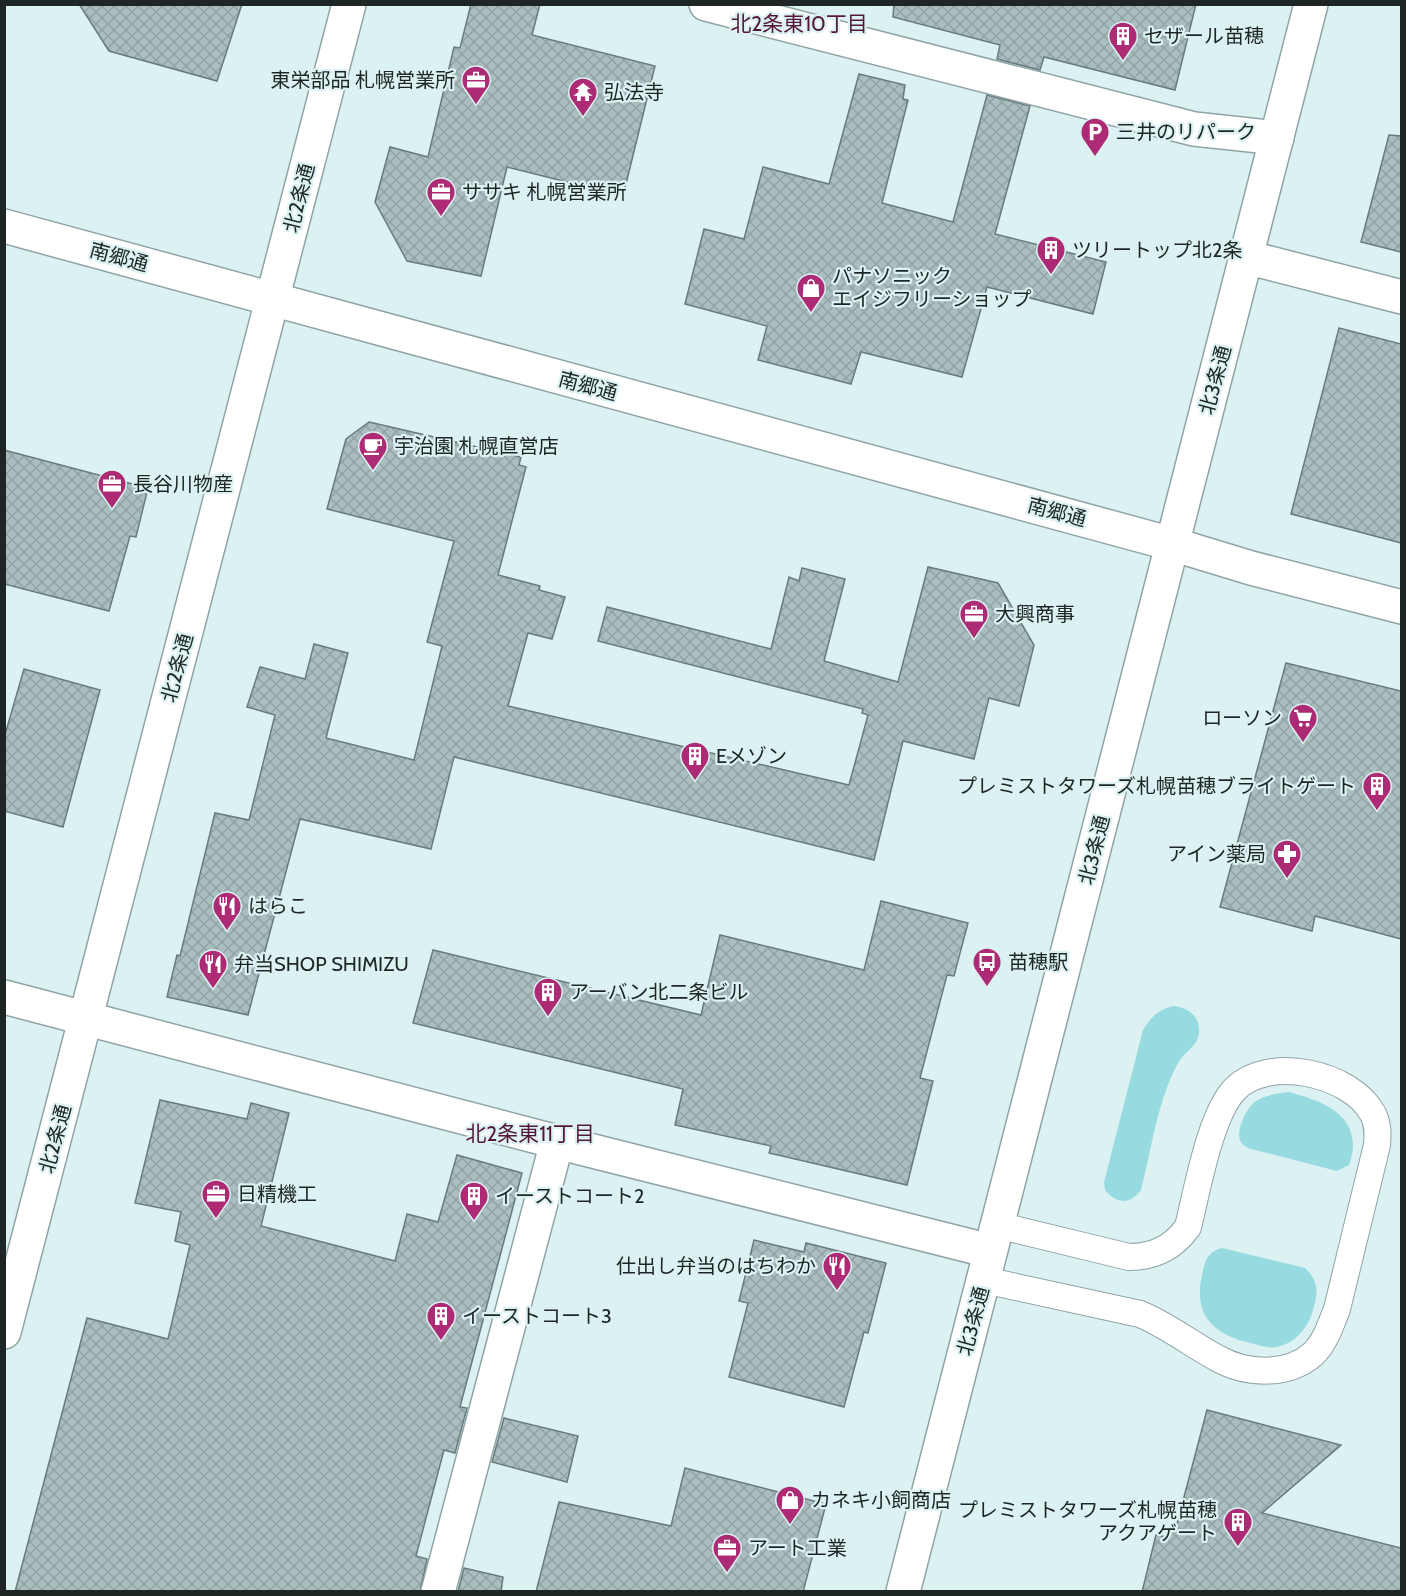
<svg xmlns="http://www.w3.org/2000/svg" width="1406" height="1596" viewBox="0 0 1406 1596" font-family="Cabin,'Noto Sans JP',sans-serif">
  <defs>
    <pattern id="building-cross-hatch" width="8" height="8" patternUnits="userSpaceOnUse" patternTransform="scale(1.5)"><rect width="8" height="8" fill="#aabdbf"/><path d="M0 0l8 8M0 8l8-8" fill="none" stroke="#92a2a4"/></pattern>
  </defs>
  <rect width="100%" height="100%" fill="#dcf1f2"/>
  <!-- grass -->
  <g fill="#97dbe0">
    <path d="M1174,1006C1189,1008 1201,1017 1199,1034C1197,1046 1186,1051 1180,1060C1175,1068 1171,1076 1168,1085C1155,1118 1150,1155 1141,1190C1130,1205 1116,1204 1105,1190L1104,1182L1143,1030C1151,1017 1159,1009 1174,1006Z"/>
    <path d="M1289,1092C1317,1100 1353,1110 1353,1146C1353,1152 1351,1159 1349,1165L1337,1171L1251,1149C1246,1147 1242,1145 1240,1140C1236,1129 1247,1107 1256,1101C1266,1095 1279,1093 1289,1092Z"/>
    <path d="M1222,1248L1305,1268C1320,1282 1318,1295 1312,1313C1307,1331 1288,1350 1268,1347C1262,1347 1256,1344 1250,1343C1213,1334 1193,1315 1202,1275C1205,1261 1207,1252 1222,1248Z"/>
  </g>
  <!-- building -->
  <g fill="url(#building-cross-hatch)" stroke="#697c7d" stroke-width="1.5">
    <path d="M79,4H242L217,81L109,51Z"/>
    <path d="M471,4H540L532,35L655,66L623,196L507,167L481,276L407,261L375,202L390,147L428,157L454,47L460,48Z"/>
    <path d="M894,4H1196L1175,90L1044,57L1040,70L997,59L1000,45L893,17Z"/>
    <path d="M859,74L905,85L903,99L908,100L882,203L953,222L987,95L1030,106L995,234L1106,262L1093,314L987,287L962,377L861,352L851,384L758,360L767,326L685,304L704,229L744,239L763,167L829,184Z"/>
    <path d="M1389,135L1401,136V252L1361,242Z"/>
    <path d="M1339,328L1401,344V543L1291,514Z"/>
    <path d="M369,422L521,457L519,465L526,467L498,575L540,586L539,590L565,597L552,639L528,633L508,706L849,785L868,715L862,713L863,709L598,641L607,607L771,649L789,577L799,581L802,568L845,579L824,661L898,682L928,567L998,583L1034,645L1019,706L989,698L974,759L903,741L874,860L454,757L431,849L300,819L248,1015L167,997L177,955L180,956L215,813L249,820L275,715L247,707L260,667L305,679L314,644L348,653L326,738L414,760L442,646L427,642L454,541L327,509L346,439Z"/>
    <path d="M4,450L148,488L136,537L130,536L109,611L4,584Z"/>
    <path d="M1286,663L1401,691V939L1315,916L1312,931L1220,907Z"/>
    <path d="M24,669L100,690L63,827L4,811V738Z"/>
    <path d="M881,901L968,923L954,976L947,975L920,1078L933,1081L907,1185L769,1153L771,1146L675,1125L683,1089L413,1023L433,950L701,1015L720,935L864,970Z"/>
    <path d="M160,1100L247,1119L251,1103L289,1113L261,1226L395,1261L407,1214L438,1222L457,1155L522,1173L460,1407L467,1408L455,1453L444,1450L416,1556L427,1559L420,1592H15L87,1318L168,1339L190,1245L175,1241L181,1212L135,1203Z"/>
    <path d="M754,1240L804,1252L806,1243L886,1263L868,1333L864,1332L844,1407L729,1377L748,1303L739,1301Z"/>
    <path d="M1207,1410L1341,1445L1262,1513L1401,1548V1592H1142L1156,1535L1166,1537L1167,1530L1175,1531Z"/>
    <path d="M504,1418L578,1436L567,1482L492,1462Z"/>
    <path d="M685,1468L826,1504L803,1592H536L559,1502L671,1526Z"/>
    <path d="M464,1568L503,1577L501,1592H458Z"/>
  </g>
  <g fill="none" stroke-linecap="round" stroke-linejoin="round">
    <!-- service casing -->
    <g stroke="#90a4a5" stroke-width="28">
      <path id="service" d="M984,1280L1140,1314C1167,1325 1191,1344 1217,1358C1245,1374 1287,1377 1313,1354C1325,1343 1331,1324 1337,1309L1377,1145C1378,1133 1378,1124 1373,1114C1351,1073 1269,1055 1235,1089C1210,1115 1197,1191 1188,1227C1173,1248 1154,1257 1129,1257L997,1225"/>
    </g>
    <!-- minor casing -->
    <g stroke="#90a4a5" stroke-width="36">
      <g id="minor">
        <path d="M706,4L1194,129L1277,138"/>
        <path d="M1246,257L1402,297"/>
        <path d="M1172,544L1251,568L1402,607"/>
        <path d="M438,1592L557,1142"/>
      </g>
    </g>
    <!-- tertiary casing -->
    <g stroke="#90a4a5" stroke-width="36">
      <g id="tertiary">
        <path d="M4,226L1172,544"/>
        <path d="M4,997L557,1142L990,1251"/>
        <path d="M4,1332L349,4"/>
        <path d="M903,1592L1311,4"/>
      </g>
    </g>
    <!-- service -->
    <use href="#service" stroke="#fff" stroke-width="26"/>
    <!-- minor -->
    <use href="#minor" stroke="#fff" stroke-width="33"/>
    <!-- tertiary -->
    <use href="#tertiary" stroke="#fff" stroke-width="33"/>
  </g>
  <!-- icons -->
  <defs>
    <g id="building-pin" transform="scale(1.5)"><path d="M0 17L-7.5 6A9.5 9.5 0 1 1 7.5 6Z" fill="#ad2a74" stroke="#dcf1f2"/><path d="M-4-6H4V6H1V3H-1V6H-4ZM-2.5-4.3h1.7v1.8h-1.7ZM.8-4.3h1.7v1.8H.8ZM-2.5-1h1.7V.8h-1.7ZM.8-1h1.7V.8H.8Z" fill="#fff"/></g>
    <g id="office-pin" transform="scale(1.5)"><path d="M0 17L-7.5 6A9.5 9.5 0 1 1 7.5 6Z" fill="#ad2a74" stroke="#dcf1f2"/><path d="M-6-3h4V-5.5h4V-3h4V5H-6ZM-1-4.5V-3h2v-1.5ZM-6 0V1H6V0Z" fill="#fff"/></g>
    <g id="temple-pin" transform="scale(1.5)"><path d="M0 17L-7.5 6A9.5 9.5 0 1 1 7.5 6Z" fill="#ad2a74" stroke="#dcf1f2"/><path d="M0-6L5-2H3V0L6.5 2.5H4V6H1.5V3h-3V6H-4V2.5H-6.5L-3 0V-2H-5Z" fill="#fff"/></g>
    <g id="parking-pin" transform="scale(1.5)"><path d="M0 17L-7.5 6A9.5 9.5 0 1 1 7.5 6Z" fill="#ad2a74" stroke="#dcf1f2"/><path d="M-3.5-5.5H1a3.5 3.5 0 0 1 0 7H-1V5.5H-3.5ZM-1-3.4V-.6H.8a1.4 1.4 0 0 0 0-2.8Z" fill="#fff"/></g>
    <g id="shop-pin" transform="scale(1.5)"><path d="M0 17L-7.5 6A9.5 9.5 0 1 1 7.5 6Z" fill="#ad2a74" stroke="#dcf1f2"/><path d="M-5-2.5h2.3a2.7 3.5 0 0 1 5.4 0H5L5.5 6h-11ZM-1.5-2.5h3a1.5 2.3 0 0 0-3 0Z" fill="#fff"/></g>
    <g id="cafe-pin" transform="scale(1.5)"><path d="M0 17L-7.5 6A9.5 9.5 0 1 1 7.5 6Z" fill="#ad2a74" stroke="#dcf1f2"/><path d="M-5.5-4.5H6V0H3Q3 3.5 0 3.5H-2.5Q-5.5 3.5-5.5 0ZM3-3.2v2h1.7v-2ZM-6 4.5H4V6H-6Z" fill="#fff"/></g>
    <g id="supermarket-pin" transform="scale(1.5)"><path d="M0 17L-7.5 6A9.5 9.5 0 1 1 7.5 6Z" fill="#ad2a74" stroke="#dcf1f2"/><path d="M-6-5.5h2.5l.6 2H6L4.5 2H-2.5L-4.4-4H-6ZM-1.5 3.2a1.3 1.3 0 1 0 .1 0ZM3 3.2a1.3 1.3 0 1 0 .1 0Z" fill="#fff"/></g>
    <g id="pharmacy-pin" transform="scale(1.5)"><path d="M0 17L-7.5 6A9.5 9.5 0 1 1 7.5 6Z" fill="#ad2a74" stroke="#dcf1f2"/><path d="M-2-6h4v4h4v4h-4v4h-4v-4h-4v-4h4Z" fill="#fff"/></g>
    <g id="restaurant-pin" transform="scale(1.5)"><path d="M0 17L-7.5 6A9.5 9.5 0 1 1 7.5 6Z" fill="#ad2a74" stroke="#dcf1f2"/><path d="M-5-6h1v4h1v-4h1v4h1v-4h1v5L-1.5 .5V6h-2V.5L-5-1ZM5-6V6H3V1.5H1.5Q1.5-4 5-6Z" fill="#fff"/></g>
    <g id="bus-pin" transform="scale(1.5)"><path d="M0 17L-7.5 6A9.5 9.5 0 1 1 7.5 6Z" fill="#ad2a74" stroke="#dcf1f2"/><path d="M-5-6H5V4H4V6H2V4H-2V6H-4V4H-5ZM-3.5-4V0h7V-4ZM-3.5 1.2v1.5H-2V1.2ZM2 1.2v1.5H3.5V1.2Z" fill="#fff"/></g>
  </defs>
  <g fill-rule="evenodd">
    <use href="#building-pin" x="1123" y="36"/>
    <use href="#office-pin" x="476" y="80"/>
    <use href="#temple-pin" x="583" y="92"/>
    <use href="#parking-pin" x="1095" y="132"/>
    <use href="#office-pin" x="441" y="192"/>
    <use href="#building-pin" x="1051" y="250"/>
    <use href="#shop-pin" x="811" y="288"/>
    <use href="#cafe-pin" x="373" y="446"/>
    <use href="#office-pin" x="112" y="484"/>
    <use href="#office-pin" x="974" y="614"/>
    <use href="#supermarket-pin" x="1303" y="718"/>
    <use href="#building-pin" x="695" y="756"/>
    <use href="#building-pin" x="1377" y="786"/>
    <use href="#pharmacy-pin" x="1287" y="854"/>
    <use href="#restaurant-pin" x="227" y="906"/>
    <use href="#bus-pin" x="987" y="962"/>
    <use href="#restaurant-pin" x="213" y="964"/>
    <use href="#building-pin" x="548" y="992"/>
    <use href="#office-pin" x="216" y="1194"/>
    <use href="#building-pin" x="474" y="1196"/>
    <use href="#restaurant-pin" x="837" y="1266"/>
    <use href="#building-pin" x="441" y="1316"/>
    <use href="#shop-pin" x="790" y="1500"/>
    <use href="#building-pin" x="1238" y="1522"/>
    <use href="#office-pin" x="727" y="1548"/>
  </g>
  <g text-anchor="middle" stroke-width="4.5" stroke-linejoin="round" paint-order="stroke">
    <!-- poi labels -->
    <g font-size="20" fill="#1d2525" stroke="#dcf1f2" text-anchor="start">
      <text x="1144" y="43">セザール苗穂</text>
      <text x="455" y="87" text-anchor="end">東栄部品 札幌営業所</text>
      <text x="604" y="99">弘法寺</text>
      <text x="1116" y="139">三井のリパーク</text>
      <text x="462" y="199">ササキ 札幌営業所</text>
      <text x="1072" y="257">ツリートップ北2条</text>
      <text x="832" y="283">パナソニック<tspan x="832" dy="23">エイジフリーショップ</tspan></text>
      <text x="394" y="453">宇治園 札幌直営店</text>
      <text x="133" y="491">長谷川物産</text>
      <text x="995" y="621">大興商事</text>
      <text x="1282" y="725" text-anchor="end">ローソン</text>
      <text x="716" y="763">Eメゾン</text>
      <text x="1356" y="793" text-anchor="end">プレミストタワーズ札幌苗穂ブライトゲート</text>
      <text x="1266" y="861" text-anchor="end">アイン薬局</text>
      <text x="248" y="913">はらこ</text>
      <text x="1008" y="969">苗穂駅</text>
      <text x="234" y="971">弁当SHOP SHIMIZU</text>
      <text x="569" y="999">アーバン北二条ビル</text>
      <text x="237" y="1201">日精機工</text>
      <text x="495" y="1203">イーストコート2</text>
      <text x="816" y="1273" text-anchor="end">仕出し弁当のはちわか</text>
      <text x="462" y="1323">イーストコート3</text>
      <text x="811" y="1507">カネキ小飼商店</text>
      <text x="1217" y="1517" text-anchor="end">プレミストタワーズ札幌苗穂<tspan x="1217" dy="23">アクアゲート</tspan></text>
      <text x="748" y="1555">アート工業</text>
    </g>
    <!-- street labels -->
    <g font-size="20" fill="#1d2525" stroke="#dcf1f2">
      <text transform="translate(299 198) rotate(-76)" y="7">北2条通</text>
      <text transform="translate(119 257) rotate(15)" y="7">南郷通</text>
      <text transform="translate(1215 380) rotate(-75)" y="7">北3条通</text>
      <text transform="translate(588 386) rotate(15)" y="7">南郷通</text>
      <text transform="translate(1057 512) rotate(15)" y="7">南郷通</text>
      <text transform="translate(177 668) rotate(-75)" y="7">北2条通</text>
      <text transform="translate(1094 850) rotate(-76)" y="7">北3条通</text>
      <text transform="translate(55 1139) rotate(-75)" y="7">北2条通</text>
      <text transform="translate(973 1321) rotate(-75)" y="7">北3条通</text>
    </g>
    <!-- neighbourhood labels -->
    <g font-size="21" fill="#551739" stroke="#dcf1f2">
      <text x="799" y="31">北2条東10丁目</text>
      <text x="530" y="1141">北2条東11丁目</text>
    </g>
  </g>
  <!-- border -->
  <rect width="1406" height="1596" fill="none" stroke="#1d2525" stroke-width="12"/>
</svg>
